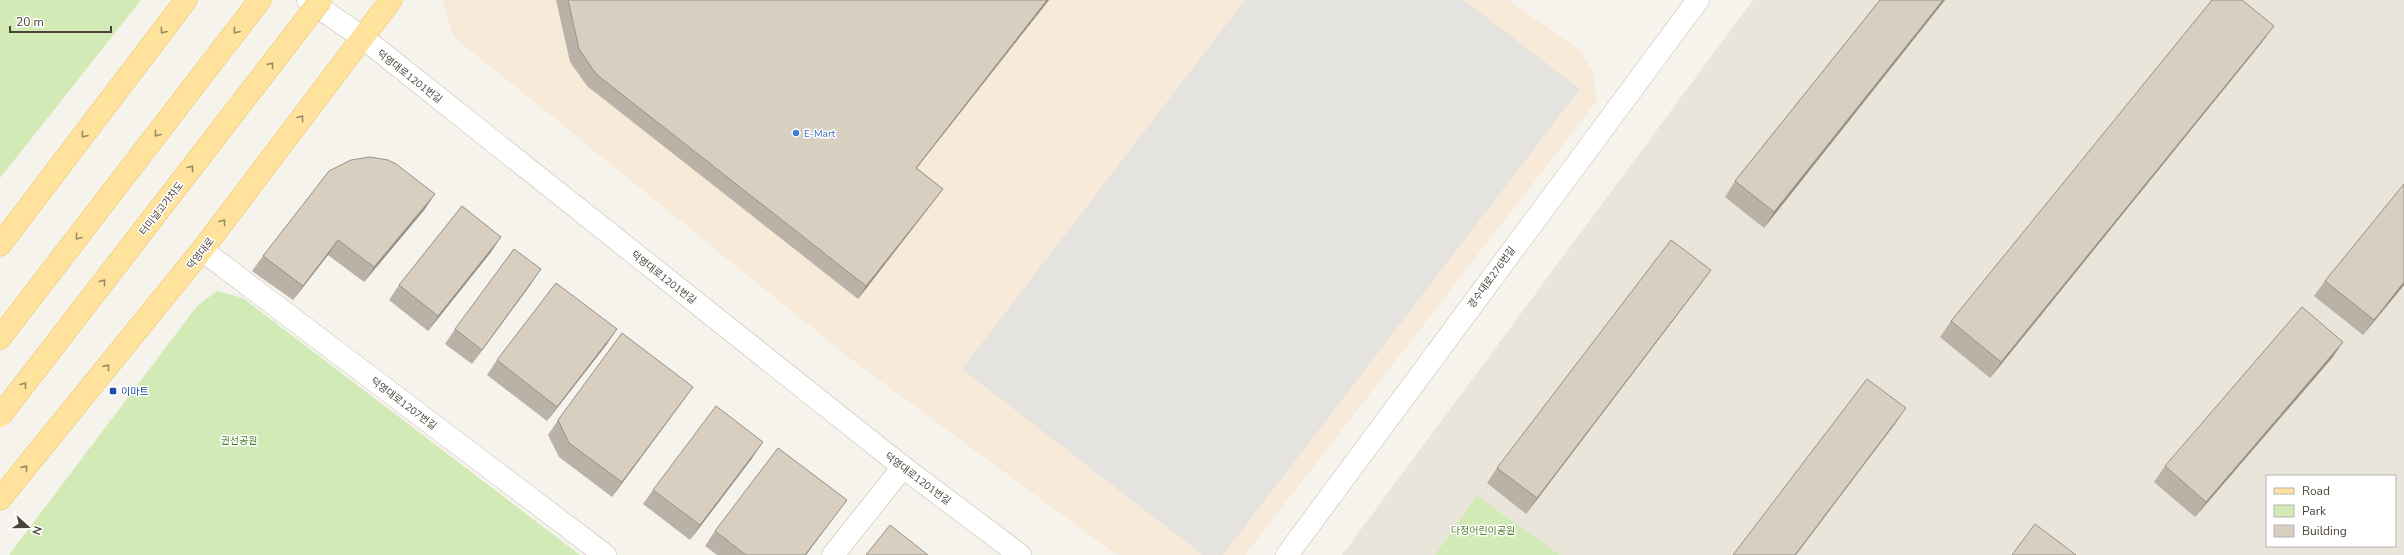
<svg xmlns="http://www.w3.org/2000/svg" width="2404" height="555" viewBox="0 0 2404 555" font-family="'Nunito Sans','Noto Sans KR',sans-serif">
  <rect width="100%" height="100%" fill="#f6f3ec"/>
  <!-- residential -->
  <path fill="#eae5da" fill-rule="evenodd" d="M1753,0H2404V555H1342ZM2267,476H2395V546H2267Z"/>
  <!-- commercial -->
  <path fill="#f7ead8" d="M442,0H1508L1579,49L1594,72L1597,101L1245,555H1121L1114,553L848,357L454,37Z"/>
  <!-- green -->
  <g fill="#d2eab5">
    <path d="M0,0H141L0,178Z"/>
    <path d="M217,291L243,298L580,555H9L197,306Z"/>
    <path d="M1477,496L1560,555H1435Z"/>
  </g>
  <!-- parking -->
  <path fill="#e5e3e0" d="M1245,0H1464L1580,89L1223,555H1203L962,369Z"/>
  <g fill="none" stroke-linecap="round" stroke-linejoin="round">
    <!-- minor casing -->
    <g stroke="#c2bbae" stroke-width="23">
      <g id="minor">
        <path d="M308,0L362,37L903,467L1020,555"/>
        <path d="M202,250L605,555"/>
        <path d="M833,555L903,467"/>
        <path d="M1287,555L1698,0"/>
      </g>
    </g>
    <!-- major casing -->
    <g stroke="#e6c16a" stroke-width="23">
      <g id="major">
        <path d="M0,245L186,0"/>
        <path d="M0,338L260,0"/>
        <path d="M0,499L202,250L391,0"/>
      </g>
    </g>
    <!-- minor -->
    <use href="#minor" stroke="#fff" stroke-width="22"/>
    <!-- major -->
    <use href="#major" stroke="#ffe39c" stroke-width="22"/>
    <!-- major-bridge casing -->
    <g stroke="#e6c16a" stroke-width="23" stroke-linecap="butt">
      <path id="major-bridge" d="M0,416L321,0"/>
    </g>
    <!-- major-bridge -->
    <use href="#major-bridge" stroke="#ffe39c" stroke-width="22"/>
  </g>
  <!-- wall -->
  <g fill="#bab2a6">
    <path d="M556,0H1049L917,168L943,189L934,201L858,299L587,86L570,62Z"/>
    <path d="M1880,0H1945L1764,228L1725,197L1735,181Z"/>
    <path d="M2263,41L1990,378L1940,337L1951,321Z"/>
    <path d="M425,209L364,282L328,255L293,300L252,271L263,256Z"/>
    <path d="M491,252L428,331L389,300L399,285Z"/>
    <path d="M1711,270L1700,285L1526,514L1487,483L1497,468Z"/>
    <path d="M2325,281L2404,285L2363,335L2314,296Z"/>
    <path d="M531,284L472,364L445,344L455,329Z"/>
    <path d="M2343,342L2332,358L2195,517L2154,482L2165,466Z"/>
    <path d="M607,344L547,421L487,375L497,360Z"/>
    <path d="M693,387L612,497L559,457L548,435L558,420Z"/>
    <path d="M753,457L690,540L643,504L653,490Z"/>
    <path d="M847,500L806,555H717L705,546L715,531Z"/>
  </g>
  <!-- shaded-wall -->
  <g fill="#979187">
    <path d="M1047,0H1049L907,180L916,168Z"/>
    <path d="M1943,0H1945L1764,228L1774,212Z"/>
    <path d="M2274,26L2263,41L1990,378L2001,362Z"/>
    <path d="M943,189L934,201L858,299L866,286Z"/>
    <path d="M435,194L425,209L364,282L374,267Z"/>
    <path d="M501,237L491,252L428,331L438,316Z"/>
    <path d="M338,240L328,255L293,300L303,286Z"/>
    <path d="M541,269L531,284L472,364L482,350Z"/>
    <path d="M1711,270L1700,285L1526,514L1537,498Z"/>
    <path d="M2404,282V285L2363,335L2374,320Z"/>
    <path d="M617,329L607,344L547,421L557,407Z"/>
    <path d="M2343,342L2332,358L2195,517L2206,502Z"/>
    <path d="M693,387L683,401L612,497L622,482Z"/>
    <path d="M1906,408L1895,424L1796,555H1795Z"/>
    <path d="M763,442L753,457L690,540L700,525Z"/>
    <path d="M847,500L836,514L806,555H805Z"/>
  </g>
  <!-- building -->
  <g fill="#d8cfc1" stroke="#979187">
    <path d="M568,0H1047L916,168L943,189L866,286L596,74L579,49Z"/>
    <path d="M1880,0H1943L1774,212L1735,181Z"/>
    <path d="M2212,0H2242L2274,26L2001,362L1951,321Z"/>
    <path d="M370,157L388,160L396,164L435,194L374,267L338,240L303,286L263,256L329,171L351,160Z"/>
    <path d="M2404,184V282L2374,320L2325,281Z"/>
    <path d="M462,206L501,237L438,316L399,285Z"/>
    <path d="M1671,240L1711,270L1537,498L1497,468Z"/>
    <path d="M514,249L541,269L482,350L455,329Z"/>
    <path d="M556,283L617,329L557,407L497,360Z"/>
    <path d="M2302,307L2343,342L2206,502L2165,466Z"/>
    <path d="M622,333L693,387L622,482L569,443L558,420Z"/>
    <path d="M1867,379L1906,408L1795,555H1733Z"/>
    <path d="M716,406L763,442L700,525L653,490Z"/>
    <path d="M778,448L847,500L805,555H746L715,531Z"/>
    <path d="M2035,524L2076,555H2012Z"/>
    <path d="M890,525L928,555H866Z"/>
  </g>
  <!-- one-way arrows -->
  <defs><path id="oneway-chevron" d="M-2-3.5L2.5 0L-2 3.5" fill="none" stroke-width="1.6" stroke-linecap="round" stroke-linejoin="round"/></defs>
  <g stroke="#9c8c66">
    <use href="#oneway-chevron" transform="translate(163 31) rotate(127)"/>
    <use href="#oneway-chevron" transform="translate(236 31) rotate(128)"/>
    <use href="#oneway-chevron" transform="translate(271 65) rotate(-52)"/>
    <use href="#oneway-chevron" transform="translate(301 118) rotate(-53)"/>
    <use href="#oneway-chevron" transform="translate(157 134) rotate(128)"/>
    <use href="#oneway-chevron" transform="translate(84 135) rotate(127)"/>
    <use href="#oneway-chevron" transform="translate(191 168) rotate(-52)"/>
    <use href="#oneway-chevron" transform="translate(223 222) rotate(-53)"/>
    <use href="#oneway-chevron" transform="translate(78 237) rotate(128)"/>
    <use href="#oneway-chevron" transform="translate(103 282) rotate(-52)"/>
    <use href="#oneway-chevron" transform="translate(107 367) rotate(-51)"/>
    <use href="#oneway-chevron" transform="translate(24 385) rotate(-52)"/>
    <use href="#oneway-chevron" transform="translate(25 468) rotate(-51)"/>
  </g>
  <!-- markers -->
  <circle fill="#3f7fe0" stroke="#fff" stroke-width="1.5" cx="796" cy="133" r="4"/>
  <rect fill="#1a4fb4" stroke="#fff" stroke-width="1.5" x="109" y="387" width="8" height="8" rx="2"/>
  <g text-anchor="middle" stroke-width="3" stroke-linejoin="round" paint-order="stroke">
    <!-- street labels -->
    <g font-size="10" fill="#4b4439" stroke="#fff">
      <text transform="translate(410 76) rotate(38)" y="4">덕영대로1201번길</text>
      <text transform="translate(161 208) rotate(-52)" y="4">터미널고가차도</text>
      <text transform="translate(200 253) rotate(-52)" y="4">덕영대로</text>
      <text transform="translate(664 277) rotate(38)" y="4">덕영대로1201번길</text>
      <text transform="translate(1491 277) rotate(-54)" y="4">경수대로276번길</text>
      <text transform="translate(404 403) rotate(37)" y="4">덕영대로1207번길</text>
      <text transform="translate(918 478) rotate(37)" y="4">덕영대로1201번길</text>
    </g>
    <!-- shop labels -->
    <g font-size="10" fill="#366cbe" stroke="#fff" text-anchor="start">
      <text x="804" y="137">E-Mart</text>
    </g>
    <!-- transit labels -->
    <g font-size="10" fill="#164399" stroke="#fff" text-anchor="start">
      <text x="121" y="395">이마트</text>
    </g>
    <!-- park labels -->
    <g font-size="10" fill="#4a7f2a" stroke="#fff">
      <text x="239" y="444">권선공원</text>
      <text x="1483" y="534">다정어린이공원</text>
    </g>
  </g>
  <!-- legend -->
  <rect x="2266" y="475" width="130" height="72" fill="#ffffff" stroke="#b7b4b0"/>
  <rect x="2274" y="488" width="20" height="6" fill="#ffe39c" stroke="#b7b4b0"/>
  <text x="2302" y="495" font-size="12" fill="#4b4439">Road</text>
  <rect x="2274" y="505" width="20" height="12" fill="#d2eab5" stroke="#b7b4b0"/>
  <text x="2302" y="515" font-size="12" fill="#4b4439">Park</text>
  <rect x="2274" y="525" width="20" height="12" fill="#d8cfc1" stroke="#b7b4b0"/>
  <text x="2302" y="535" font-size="12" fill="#4b4439">Building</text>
  <!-- north arrow -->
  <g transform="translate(28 527) rotate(111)" stroke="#ffffff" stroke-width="3" paint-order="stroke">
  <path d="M0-3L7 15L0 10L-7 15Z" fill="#4b4439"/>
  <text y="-6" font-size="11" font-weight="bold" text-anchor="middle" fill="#4b4439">N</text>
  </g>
  <!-- scale -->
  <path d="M10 26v6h101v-6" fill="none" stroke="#4b4439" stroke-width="2"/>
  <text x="16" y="26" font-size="12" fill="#4b4439" stroke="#ffffff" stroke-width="3" paint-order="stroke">20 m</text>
</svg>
